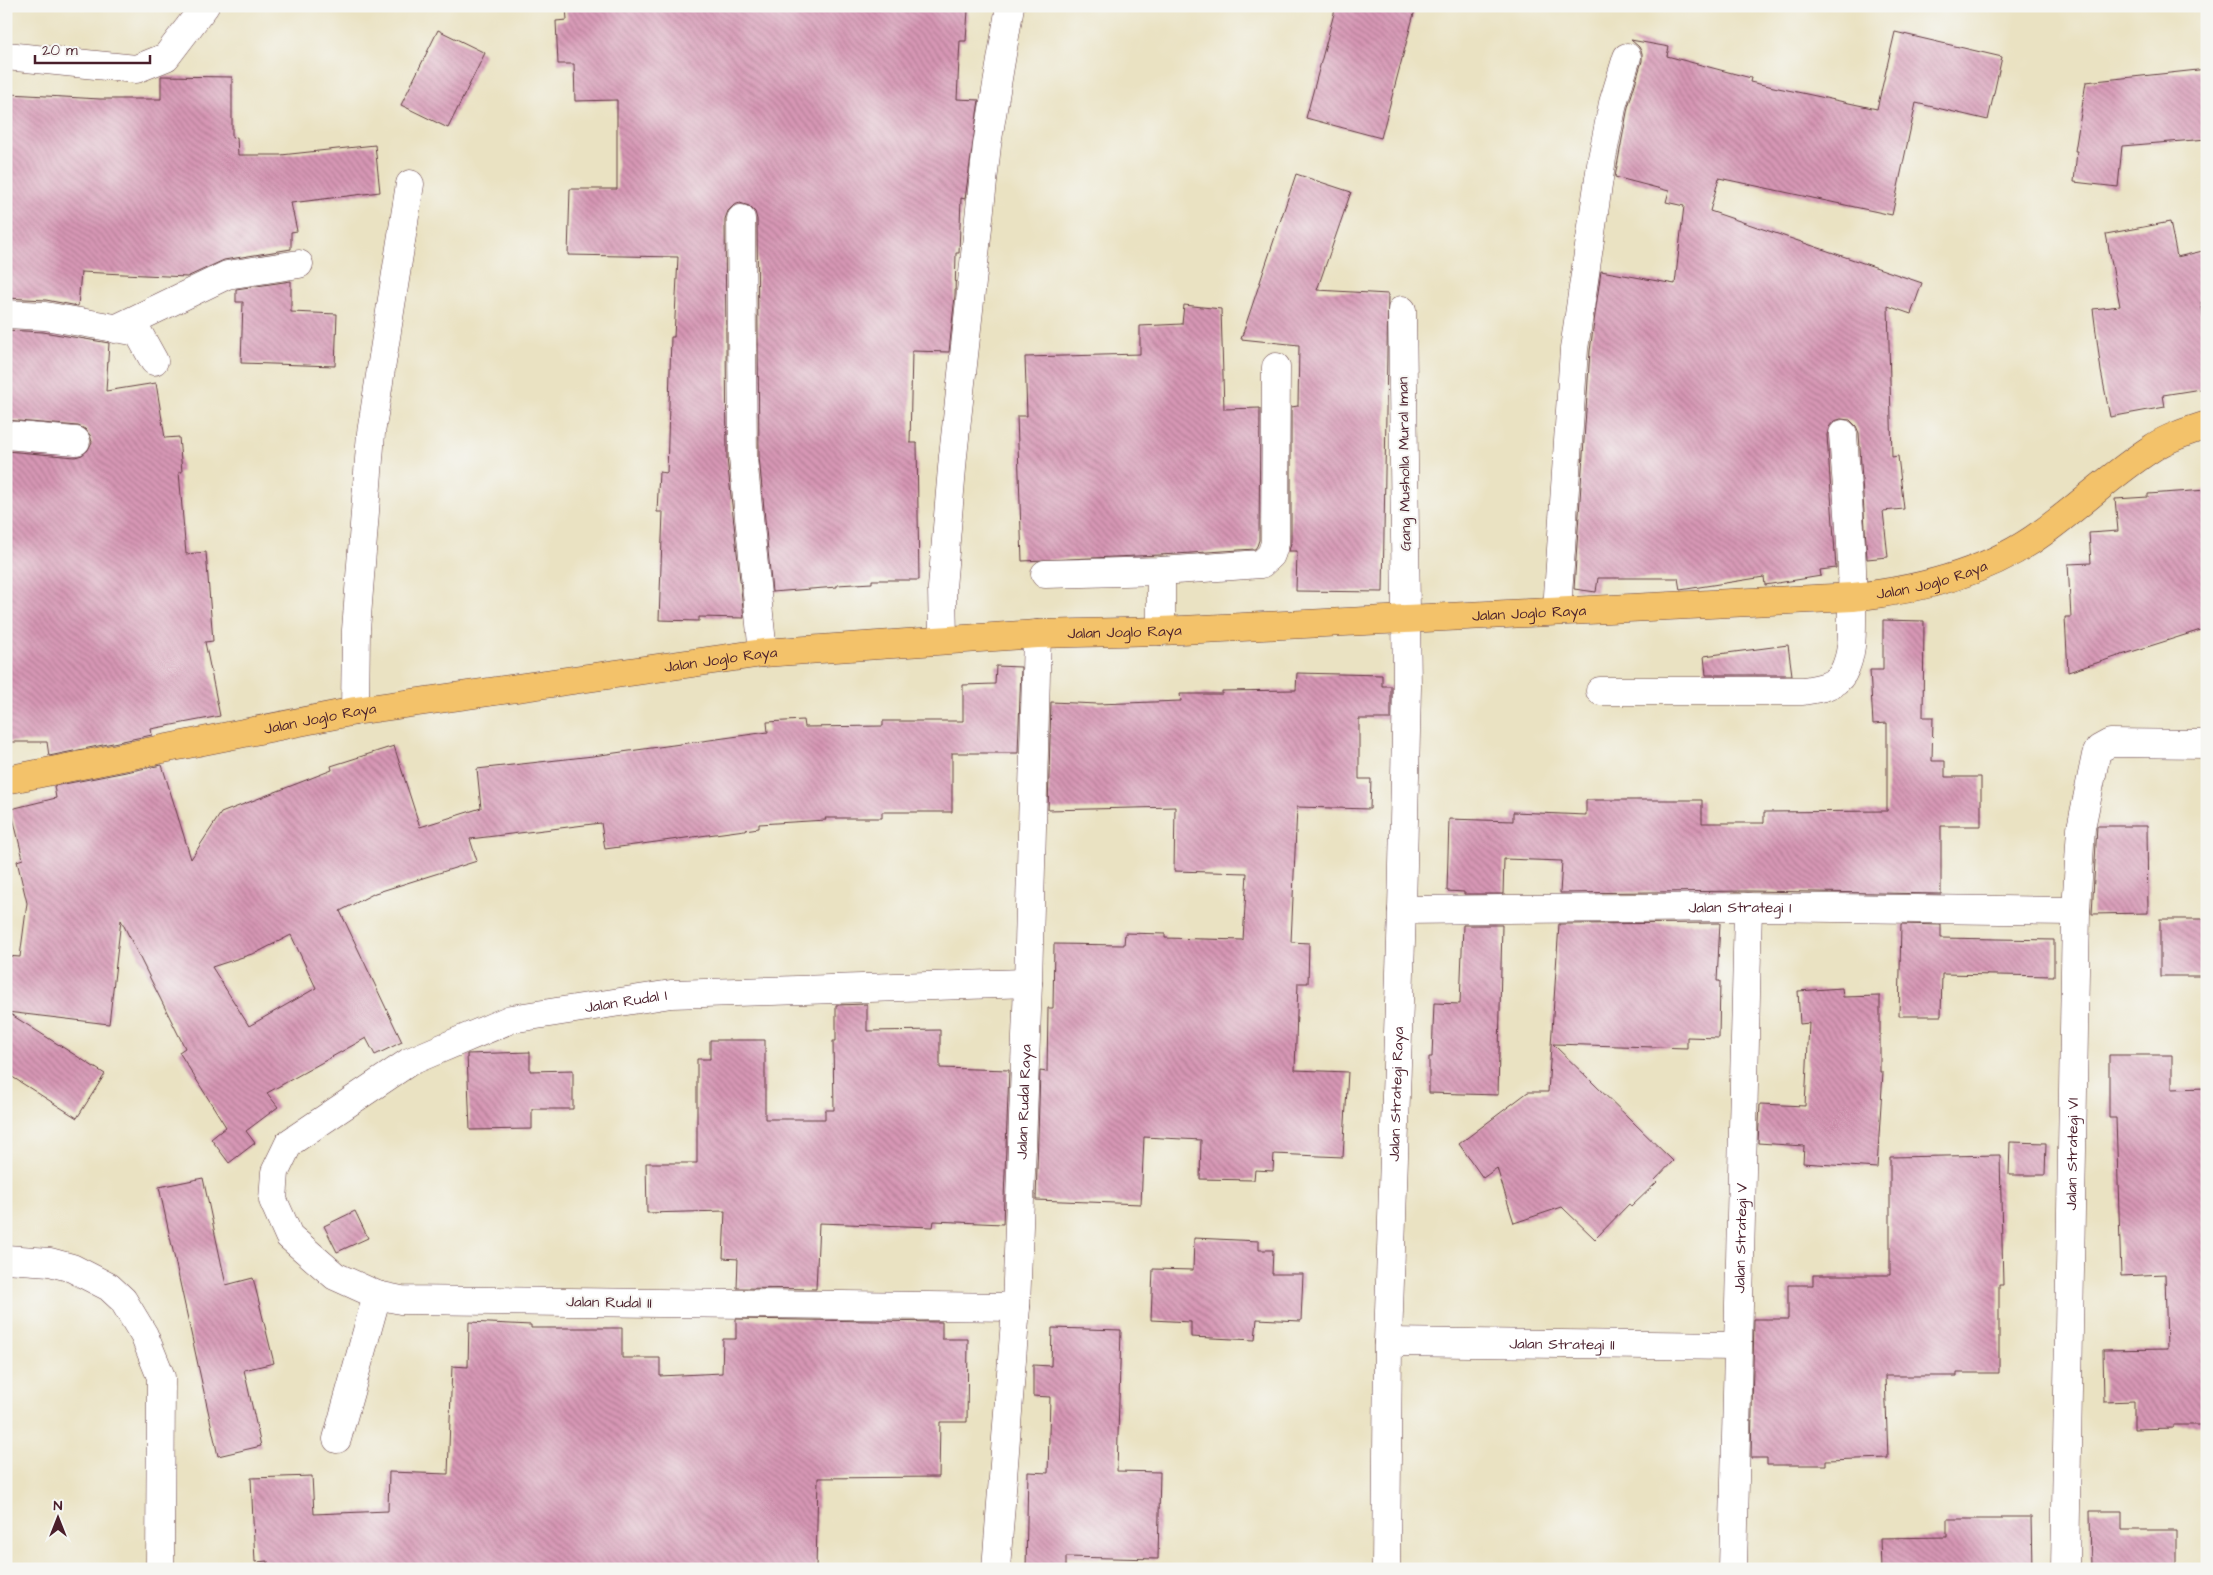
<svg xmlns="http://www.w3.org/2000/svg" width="2213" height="1575" viewBox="0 0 2213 1575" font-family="'Architects Daughter',sans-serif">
  <defs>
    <pattern id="building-back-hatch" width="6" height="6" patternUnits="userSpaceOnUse" patternTransform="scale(1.25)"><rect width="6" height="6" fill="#d797b5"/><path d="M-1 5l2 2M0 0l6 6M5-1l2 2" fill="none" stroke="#b07b93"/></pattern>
  </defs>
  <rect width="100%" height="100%" fill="#f6f6f2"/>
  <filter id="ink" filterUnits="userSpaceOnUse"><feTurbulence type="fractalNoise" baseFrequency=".02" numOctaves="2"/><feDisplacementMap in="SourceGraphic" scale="10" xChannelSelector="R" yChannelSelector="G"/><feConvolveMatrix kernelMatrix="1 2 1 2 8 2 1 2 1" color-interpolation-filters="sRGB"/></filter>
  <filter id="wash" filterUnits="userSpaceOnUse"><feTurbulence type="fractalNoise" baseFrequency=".0096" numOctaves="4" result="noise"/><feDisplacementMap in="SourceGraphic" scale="20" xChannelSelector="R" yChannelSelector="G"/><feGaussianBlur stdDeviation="1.12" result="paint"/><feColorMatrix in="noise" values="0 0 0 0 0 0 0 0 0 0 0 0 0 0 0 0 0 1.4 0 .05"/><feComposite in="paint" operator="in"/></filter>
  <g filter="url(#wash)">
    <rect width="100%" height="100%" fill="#eae2c2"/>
    <g id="blocks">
      <!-- building -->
      <g fill="url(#building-back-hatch)" fill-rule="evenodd">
        <path d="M600,6H933V8L968,10L966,41H960L957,99L979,100L965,199L961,198L959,253H956L955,296L949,352L912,351L910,443H917L919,580H872V583L837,585V587L772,592L759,457L757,219L755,212L749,206L740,203L734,205L728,211L725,219L727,458L744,618L699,617V621L659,620L663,512H657L659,472L667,473L671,337H674L678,257L568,255L570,189H617V100L575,101L574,64H558L556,21L567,20L566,7Z"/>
        <path d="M1336,6H1416L1381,138L1306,118Z"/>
        <path d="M438,30L485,53L448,128L401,105Z"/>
        <path d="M1895,32L2002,57L1988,120L1916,103L1892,215L1719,178L1710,211L1922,283L1911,314L1888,306L1892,457L1898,456L1904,509L1883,511L1888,557L1867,559L1859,433L1856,426L1850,420L1841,419L1834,421L1829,427L1827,435L1836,568L1820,570L1821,576L1765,585L1764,577L1680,590L1678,578H1598L1596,592L1574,589L1590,351L1601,271L1675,284L1684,206L1666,202L1669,191L1615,177L1628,107L1642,61V53L1639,47L1631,40L1669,47L1667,56L1751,78L1750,82L1877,109Z"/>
        <path d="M2207,69V139L2122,146L2118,187L2074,182L2077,151H2075L2086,82Z"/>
        <path d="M161,76L232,77V138L237,137L238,155H281L375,145L380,192L291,203L297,231L291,232V249L224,260L187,277L81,272L78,306L46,300L6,298V130H8L10,94L100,99H161Z"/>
        <path d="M1296,174L1351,192L1317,290L1388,294L1383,592L1296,591L1297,551H1289L1291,543V407L1298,406L1299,345L1241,339Z"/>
        <path d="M2170,222L2177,257L2207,250V301L2201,302L2207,344V388L2163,395L2165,407L2110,417L2101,371L2093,309L2120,306L2106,234Z"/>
        <path d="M291,281V312L337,314L335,366L241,363L243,302H236V289Z"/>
        <path d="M1184,305L1221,309L1224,409L1260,408L1259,540L1257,546L1255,549L1160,555L1022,561L1017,416H1027L1025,357L1140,354V326L1182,324Z"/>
        <path d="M6,330L43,332L109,343L106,391L156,383L165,438L179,437L182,472H179L186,554L206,552L213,641L205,642L220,716L151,729L152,735L49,756L47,742H6V451L75,457L82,455L88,450L92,442L90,435L85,429L78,426L6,420Z"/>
        <path d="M2207,490V628L2068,672L2065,617H2071L2068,564L2091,563L2089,533L2118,531L2115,499L2148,497V494Z"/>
        <path d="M1883,620L1924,621L1923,717H1933L1932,761H1945V777H1981V826H1941V894L1748,891L1560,893L1562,861L1504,859L1503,894H1464V892L1447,891L1449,819L1513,821V812L1586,815V800H1702V823H1764V812L1887,811V723L1873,724L1870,670H1883Z"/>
        <path d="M1788,645L1792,675H1706L1704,656Z"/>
        <path d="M996,666L1021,667L1018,753H952V812H882V818H825L826,820L759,824V828L605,849L601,823L470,839L477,861L375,893L340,911L402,1042L375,1055L366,1038L267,1093L278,1107L246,1131L255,1143L229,1163L211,1139L226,1127L179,1052L185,1048L121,920L109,1024L7,1012L105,1074L77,1118L6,1073V956L20,957L27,903L17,861L23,859L11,809L56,798L54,786L162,765L191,859L221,813L332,770L331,766L394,746L420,827L481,808L477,769L593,756L768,732L767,722L803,720L804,727L883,726V721H963V685L995,684ZM291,935L316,988L249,1026L212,967L258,952Z"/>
        <path d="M1297,673L1382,675V686H1391V719H1359V779H1371L1370,809L1297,807L1291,942L1309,943L1308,983H1298L1295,1070L1348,1072L1343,1157L1274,1154L1273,1171L1255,1170L1254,1180L1200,1179L1201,1140L1144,1137L1141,1204L1036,1200L1040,1071L1047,1072L1048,1008H1053L1054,944L1124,945L1125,933L1165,934V938L1243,940L1247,873L1174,871L1175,807L1048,810L1051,702L1098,704L1181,701L1180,694H1222V691L1296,690Z"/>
        <path d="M2097,826H2147L2148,913L2092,914Z"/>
        <rect x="2160" y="919" width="47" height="57"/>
        <path d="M1720,923L1717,981H1720L1719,1038L1687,1037V1048L1553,1044L1673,1161L1655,1180L1657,1182L1631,1207L1629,1204L1595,1239L1562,1207L1514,1223L1497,1168L1483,1178L1459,1144L1528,1092H1548L1559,924Z"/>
        <path d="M1901,924L1941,925V938L2054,940V976L1942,974L1941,1016H1899Z"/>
        <path d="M1463,925H1502L1498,1095L1429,1093V1057H1432L1434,1003L1460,1004Z"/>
        <path d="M1842,988L1843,997L1880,996V1072H1883L1877,1168L1803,1163L1804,1146L1758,1143L1760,1104L1805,1106L1809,1023L1800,1024L1798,991Z"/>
        <path d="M867,1004V1031L940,1030V1068L1009,1070L1003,1224L934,1221L933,1227L819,1223L816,1289L737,1288L738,1259L723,1258L725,1211L647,1213L646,1163H697V1059H710V1040H765V1119H825V1110H834L833,1041H836V1005Z"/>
        <path d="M530,1052V1071L573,1070V1109H532V1129L470,1130L467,1054Z"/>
        <path d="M2109,1055H2172V1089L2207,1088V1425H2173V1428L2134,1429V1401L2104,1402L2103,1350L2167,1349L2165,1274L2121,1276L2116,1118H2109Z"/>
        <path d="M2010,1142L2046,1143L2045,1175H2009Z"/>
        <path d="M2000,1155L2003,1285H1999V1373H1957V1376H1885L1888,1458L1826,1460V1465H1767V1458H1751L1754,1319H1788V1285H1813V1275H1890V1157Z"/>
        <path d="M203,1178L226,1285L253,1278L274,1363L244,1370L261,1446L218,1456L159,1187Z"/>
        <path d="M355,1211L368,1238L337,1252L324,1226Z"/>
        <path d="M1194,1238L1259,1241V1250H1273L1272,1274H1303L1301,1321L1257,1319L1255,1340L1191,1337V1322L1151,1320L1153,1269L1193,1270Z"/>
        <path d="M736,1319L942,1322V1339H968L967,1422H940L939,1477L818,1478L816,1569H694V1565H616V1569H268V1561L255,1562L251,1478L312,1476L314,1514L388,1511L389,1472L448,1474L452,1366L468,1367L469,1322L531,1325V1328H622V1358H660V1376L722,1373L723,1339H736Z"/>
        <path d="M1052,1328L1121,1330L1117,1471L1160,1472L1158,1559L1066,1557V1569H1026L1028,1472L1048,1473L1050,1397L1033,1396V1365L1051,1366Z"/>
        <path d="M2090,1511H2122V1530H2176V1569H2091Z"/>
        <path d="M2002,1517H2031L2032,1569H1881L1880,1538L1947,1537V1519H2002Z"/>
      </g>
    </g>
  </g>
  <g filter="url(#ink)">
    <use href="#blocks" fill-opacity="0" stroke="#623c42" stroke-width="1"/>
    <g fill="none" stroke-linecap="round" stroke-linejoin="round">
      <!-- minor casing -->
      <g stroke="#623c42" stroke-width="29">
        <g id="minor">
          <path d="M6,56L136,69L166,57L205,6"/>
          <path d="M741,219L743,458L763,653"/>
          <path d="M6,314L45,316L138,332L154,361"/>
          <path d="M115,329L227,275L299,264"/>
          <path d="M6,435L76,441"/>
          <path d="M1161,571V631"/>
          <path d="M1045,574L1161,571L1261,564L1271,555L1275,543L1276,367"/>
          <path d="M1557,611L1574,349L1602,158L1613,103L1627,57"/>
          <path d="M943,640L942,588L953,456L987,145L1010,6"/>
          <path d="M1600,691H1803C1817,689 1835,687 1843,673C1853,654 1852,634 1852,613C1854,554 1847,494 1843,434"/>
          <path d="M355,711L356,630L371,433L410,184"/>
          <path id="s1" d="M1402,910L1748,907L2076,911"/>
          <path d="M6,1259L50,1262L72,1268L109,1287L123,1300L144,1335L161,1377L160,1569"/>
          <path id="s2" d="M1016,1307L401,1300L377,1295L335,1276L289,1236L273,1200L275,1172L289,1143L409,1062L511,1019L671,994L1028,983"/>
          <path id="s3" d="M1388,1342L1737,1346"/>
          <path d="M337,1439L377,1295"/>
          <path id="s4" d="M996,1569L1016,1307L1028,983L1037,634"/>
          <path id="s5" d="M1386,1569L1388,1342L1402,910L1407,687L1402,310"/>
          <path id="s6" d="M1733,1569L1748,907"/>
          <path id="s7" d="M2065,1569L2076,911L2081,828L2096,755L2099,749L2110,743L2207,744"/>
        </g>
      </g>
      <!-- major casing -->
      <g stroke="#623c42" stroke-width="29">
        <g id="major">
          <path id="s8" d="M6,780L355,711L763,653L1037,634L1161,631L1853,597C1919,590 1988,573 2042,533C2080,506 2114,472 2154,447C2169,437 2189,431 2207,425"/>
        </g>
      </g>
      <!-- minor -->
      <use href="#minor" stroke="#fff" stroke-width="28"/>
      <!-- major -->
      <use href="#major" stroke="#f3c26a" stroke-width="28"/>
    </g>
  </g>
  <g text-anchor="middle" stroke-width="4" stroke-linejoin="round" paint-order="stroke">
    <!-- street labels -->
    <g font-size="15" fill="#4a1f2b" stroke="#f6f6f2">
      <text transform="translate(1404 464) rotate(-91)" y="5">Gang Musholla Mural Iman</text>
      <text dy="5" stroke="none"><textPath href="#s8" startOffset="1940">Jalan Joglo Raya</textPath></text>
      <text dy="5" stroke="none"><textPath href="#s8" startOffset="1535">Jalan Joglo Raya</textPath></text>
      <text dy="5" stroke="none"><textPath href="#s8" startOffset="1130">Jalan Joglo Raya</textPath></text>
      <text dy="5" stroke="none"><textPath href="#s8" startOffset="725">Jalan Joglo Raya</textPath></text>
      <text dy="5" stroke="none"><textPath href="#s8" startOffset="320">Jalan Joglo Raya</textPath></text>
      <text dy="5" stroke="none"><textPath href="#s1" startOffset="338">Jalan Strategi I</textPath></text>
      <text dy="5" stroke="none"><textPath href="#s2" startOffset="1218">Jalan Rudal I</textPath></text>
      <text dy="5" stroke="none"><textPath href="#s5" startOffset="475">Jalan Strategi Raya</textPath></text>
      <text dy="5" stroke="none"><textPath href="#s4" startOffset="468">Jalan Rudal Raya</textPath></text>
      <text dy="5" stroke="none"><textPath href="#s7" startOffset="415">Jalan Strategi VI</textPath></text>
      <text dy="5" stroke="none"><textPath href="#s6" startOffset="331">Jalan Strategi V</textPath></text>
      <text transform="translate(609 1302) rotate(1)" y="5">Jalan Rudal II</text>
      <text dy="5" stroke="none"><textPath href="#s3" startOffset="174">Jalan Strategi II</textPath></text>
    </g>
  </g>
  <!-- margin -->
  <rect width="2213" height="1575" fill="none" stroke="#f6f6f2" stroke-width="25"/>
  <!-- north arrow -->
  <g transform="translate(58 1518)" stroke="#f6f6f2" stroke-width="4" paint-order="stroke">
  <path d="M0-4L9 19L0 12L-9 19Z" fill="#4a1f2b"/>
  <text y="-8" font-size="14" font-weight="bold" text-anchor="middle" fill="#4a1f2b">N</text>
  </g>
  <!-- scale -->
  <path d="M35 55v8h115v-8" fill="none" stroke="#4a1f2b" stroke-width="2.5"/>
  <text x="42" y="55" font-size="15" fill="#4a1f2b" stroke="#f6f6f2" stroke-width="4" paint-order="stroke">20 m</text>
</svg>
